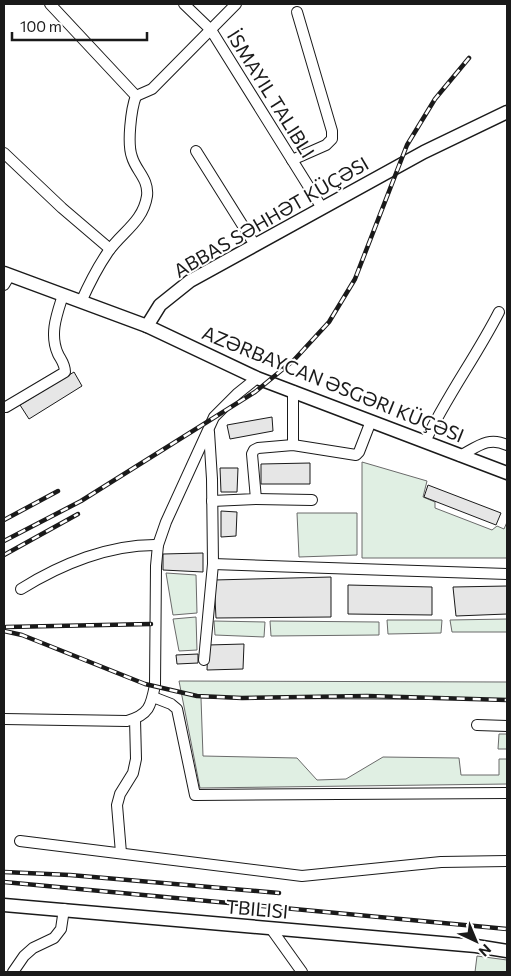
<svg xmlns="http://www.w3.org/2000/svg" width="511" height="976" viewBox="0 0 511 976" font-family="Commissioner,sans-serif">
  <rect width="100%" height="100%" fill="#fff"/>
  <!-- green -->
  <g fill="#e0efe3" stroke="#6a6a6a">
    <path d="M362,462L427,481L423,497L435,502V508L492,530L497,526L504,529L507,522V558H362Z"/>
    <path d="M297,513H357V555L299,557Z"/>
    <path d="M166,573L196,575L197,613L173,615Z"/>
    <path d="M196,617L197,650L179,651L173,619Z"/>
    <path d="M507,619V632H452L450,620Z"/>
    <path d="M387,620H442L441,633L388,634Z"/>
    <path d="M214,621L265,622L264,637L215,635Z"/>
    <path d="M270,621L379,622V635L271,636Z"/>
    <path d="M179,681L507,682V700L201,698L203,756L297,758L317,780L346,779L383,757L459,758L461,775H499V759H507V784L200,788Z"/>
    <path d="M499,734H507V749H498Z"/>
    <path d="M477,956L507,960V972H475Z"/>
  </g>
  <!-- building -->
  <g fill="#e6e6e6" stroke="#1a1a1a">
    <path d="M74,372L82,386L29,419L20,405Z"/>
    <path d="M272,417L273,431L230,439L227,425Z"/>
    <path d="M310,463V484H261V464Z"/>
    <path d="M220,468H238L237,492H221Z"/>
    <path d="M428,485L501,513L496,525L424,497Z"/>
    <path d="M221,511L237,512L236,536L221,537Z"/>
    <path d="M203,553V572L163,570V554Z"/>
    <path d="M331,577V617L216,618L214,580Z"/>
    <path d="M348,585L432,587V615L348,614Z"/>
    <path d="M507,586V614L456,616L453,587Z"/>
    <path d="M244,644L243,669L207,670L208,645Z"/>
    <path d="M198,654V663L177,664L176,655Z"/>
  </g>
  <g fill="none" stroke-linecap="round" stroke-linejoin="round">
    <!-- minor casing -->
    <g stroke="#1a1a1a" stroke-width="12">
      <g id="minor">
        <path d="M50,4L136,96"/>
        <path d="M184,4L211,30L322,208"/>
        <path d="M136,96L152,89L236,4"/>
        <path d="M196,151L255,245"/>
        <path d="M4,153L62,208L110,249"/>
        <path d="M292,160L326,145L332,139V131L297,12"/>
        <path d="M4,285L10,275"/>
        <path d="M81,302C89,284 97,268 108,252C122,232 143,222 147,196C149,179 136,171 132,157C127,144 131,109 136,96"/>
        <path d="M293,391V445"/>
        <path d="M6,407L65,372C65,364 61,360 58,354C49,334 57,314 63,295"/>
        <path d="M425,442C446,397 476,357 499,312"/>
        <path d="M460,456C477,447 488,436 507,445"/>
        <path d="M256,499L312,500"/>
        <path d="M212,501L256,499L252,454L254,450L258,448L293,445L356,455L359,452L371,421"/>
        <path d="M213,564L507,574"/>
        <path d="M21,589C61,564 110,544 158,545"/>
        <path d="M204,660L213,564L212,479L209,432"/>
        <path d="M153,697L171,704L177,709L195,795L507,793"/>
        <path d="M4,719L127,721C149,715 151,706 155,685L156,566L158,545L166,522L214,417L237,394L257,378"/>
        <path d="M477,725L507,726"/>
        <path d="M20,841L302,876L441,862L507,861"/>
        <path d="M121,853L117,805L120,794L133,773L136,759L135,719"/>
        <path d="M272,930L302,972"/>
        <path d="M13,972L24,956L33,948L54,938L61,929L64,909"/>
      </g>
    </g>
    <!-- major casing -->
    <g stroke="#1a1a1a" stroke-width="15">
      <g id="major">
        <path d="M4,273L147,326L257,378L507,473"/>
        <path d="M147,326L160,305L190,281L424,152L507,112"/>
        <path d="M4,905L476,946L507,951"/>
      </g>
    </g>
    <!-- minor -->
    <use href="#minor" stroke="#fff" stroke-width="10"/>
    <!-- major -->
    <use href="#major" stroke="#fff" stroke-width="12"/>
    <!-- rail casing -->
    <g stroke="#1a1a1a" stroke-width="4.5">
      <g id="rail">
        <path d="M4,520L58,491"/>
        <path d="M4,541L81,501L255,392L294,360L329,322L355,279L407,145L435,99L469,58"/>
        <path d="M4,555L78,514"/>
        <path d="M6,627L151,624"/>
        <path d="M4,631L22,635L145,684L197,696L242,698L367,696L507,700"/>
        <path d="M4,872L70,875L279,893"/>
        <path d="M4,882L507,929"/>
      </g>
    </g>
    <!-- rail -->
    <use href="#rail" stroke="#fff" stroke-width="2.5" stroke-dasharray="8" stroke-linecap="butt"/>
  </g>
  <g text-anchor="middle" stroke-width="4" stroke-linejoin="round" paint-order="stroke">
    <!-- street labels -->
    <g font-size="19" fill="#1a1a1a" stroke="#fff">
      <text transform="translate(271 94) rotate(58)" y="7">İSMAYIL TALIBLI</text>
      <text transform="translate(271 217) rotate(-30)" y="7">ABBAS SƏHHƏT KÜÇƏSI</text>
      <text transform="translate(333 384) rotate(22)" y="7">AZƏRBAYCAN ƏSGƏRI KÜÇƏSI</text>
      <text transform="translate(257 909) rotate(5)" y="7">TBILISI</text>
    </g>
  </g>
  <!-- border -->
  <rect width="511" height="976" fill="none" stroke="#1a1a1a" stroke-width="10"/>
  <!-- north arrow -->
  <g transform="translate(476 941) rotate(136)" stroke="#ffffff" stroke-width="4" paint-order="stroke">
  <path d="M0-4L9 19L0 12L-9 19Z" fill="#1a1a1a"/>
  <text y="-8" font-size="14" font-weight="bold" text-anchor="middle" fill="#1a1a1a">N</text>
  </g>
  <!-- scale -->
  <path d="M12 32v8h135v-8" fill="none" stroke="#1a1a1a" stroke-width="2.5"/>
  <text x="20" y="32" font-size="15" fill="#1a1a1a" stroke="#ffffff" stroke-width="4" paint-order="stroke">100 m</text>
</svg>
